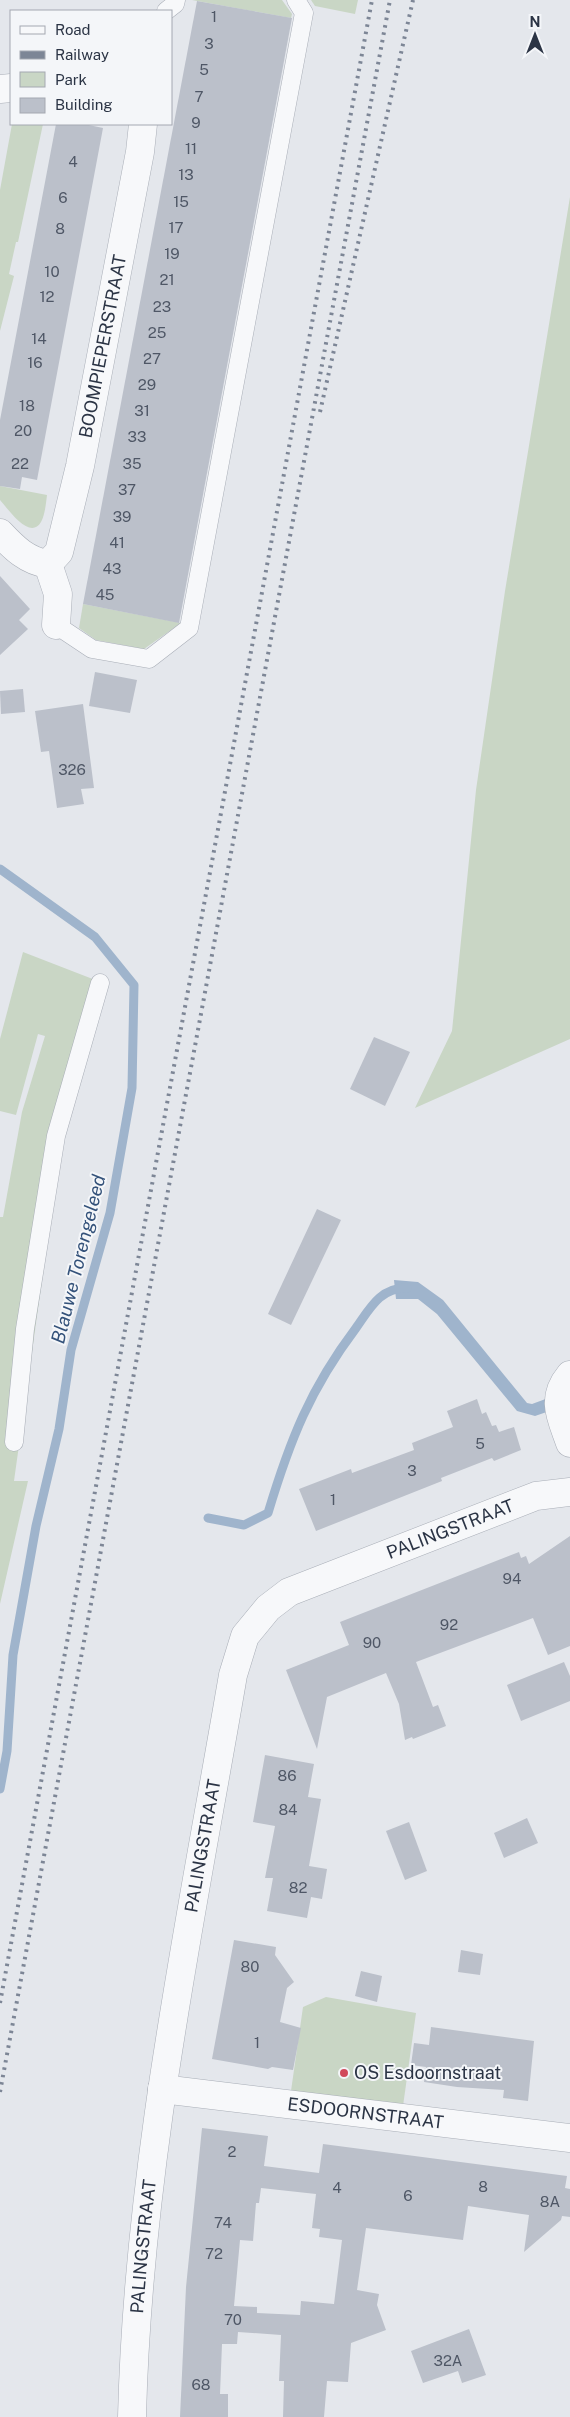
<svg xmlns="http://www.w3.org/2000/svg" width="570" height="2417" viewBox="0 0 570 2417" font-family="'Public Sans',sans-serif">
  <rect width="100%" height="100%" fill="#e4e7ec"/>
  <!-- green -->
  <g fill="#c9d6c5">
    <path d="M192,0H282L292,14L291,18Z"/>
    <path d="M311,0H358L355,14L315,6Z"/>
    <path d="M12,124H43L18,242H16L9,274L14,276L0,331V190Z"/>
    <path d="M570,197V1039L415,1108L452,1031L476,790L505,591Z"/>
    <path d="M0,486L47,495C46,503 45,515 41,522C30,541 8,509 0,500Z"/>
    <path d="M83,604L181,623L144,649L96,640L79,628Z"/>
    <path d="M23,952L103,983L62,1137L14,1481H28L0,1604V1217H3L22,1112L45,1036L38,1034L16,1115L0,1111V1039Z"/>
    <path d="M326,1997L416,2013L403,2106L291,2091L303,2007Z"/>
  </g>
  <!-- water -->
  <path fill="#9fb4cc" d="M394,1280L418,1282L443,1300L527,1403L532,1404L570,1390V1404L535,1416L517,1411L437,1314L418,1299H396Z"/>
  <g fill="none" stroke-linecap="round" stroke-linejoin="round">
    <!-- stream -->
    <g stroke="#9fb4cc" stroke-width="9">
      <path d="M0,869L95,937L134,985L132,1088L110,1213L71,1350L59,1429L36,1526L13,1655L7,1751L0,1789"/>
      <path d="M208,1518L244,1525L268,1513C290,1440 310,1389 356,1328C369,1310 380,1287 407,1288"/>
    </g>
  </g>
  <!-- building -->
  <g fill="#bbc0ca" fill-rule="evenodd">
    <path d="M197,1L292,18L179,623L83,604Z"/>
    <path d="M56,124H84L103,128L37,480L22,477L20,489L0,486V420Z"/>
    <path d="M0,576L30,609L19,620L28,629L0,655Z"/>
    <path d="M95,672L137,680L130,713L89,706Z"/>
    <path d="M23,689L25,712L1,714L0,691Z"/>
    <path d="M83,704L94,788L81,789L84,804L57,808L49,751L41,752L35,711Z"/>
    <path d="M374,1037L410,1052L385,1106L350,1089Z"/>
    <path d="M317,1209L341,1220L291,1325L268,1314Z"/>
    <path d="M477,1399L482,1414L486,1412L492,1426L496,1425L499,1432L514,1427L521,1450L494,1461L492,1458L441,1478L442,1481L316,1531L299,1489L351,1469L352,1473L414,1450L412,1443L453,1427L447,1411Z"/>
    <path d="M570,1536V1646L548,1655L533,1618L416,1662L433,1707L438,1705L446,1726L413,1739L412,1737L405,1740L399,1704L386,1673L327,1697L317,1749L286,1670L349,1645L340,1622L519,1552L521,1558L526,1556L529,1564Z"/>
    <path d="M564,1662L570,1676V1701L521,1721L507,1685Z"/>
    <path d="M265,1755L314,1764L308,1797L321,1799L309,1866L327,1869L322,1899L311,1897L307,1918L267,1911L273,1878H265L275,1826L253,1822Z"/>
    <path d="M527,1818L538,1843L504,1858L494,1833Z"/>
    <path d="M409,1822L427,1871L405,1880L386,1831Z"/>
    <path d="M234,1940L276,1947L275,1955L294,1982L287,1988L280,2022L301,2028L293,2070L272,2067L268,2069L212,2059Z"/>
    <path d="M461,1950L483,1954L480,1975L458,1972Z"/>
    <path d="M361,1971L382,1976L377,2002L355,1996Z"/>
    <path d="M431,2027L534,2041L528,2101L503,2098L504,2090L457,2087L424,2082L426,2067L411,2065L414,2043L429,2045Z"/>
    <path d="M202,2128L268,2136L264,2166L319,2173L323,2144L567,2176L565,2188L570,2189V2217L562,2216L561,2220L524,2252L529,2215L468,2206L463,2240L366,2228L357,2290L379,2294L377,2305L386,2330L351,2343L348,2382L327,2381L324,2417H283L284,2381H279L281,2335L238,2332L237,2344H222L220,2394H228V2417H180L186,2287ZM261,2188L316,2194L312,2228L320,2229L319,2237L342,2240L334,2304L301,2301L300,2315L257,2313V2307L234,2306L240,2240L253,2241L256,2203H259Z"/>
    <path d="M469,2329L486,2375L462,2383L458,2371L423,2383L411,2351Z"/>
  </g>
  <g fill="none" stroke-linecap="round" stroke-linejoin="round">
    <!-- lane casing -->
    <g stroke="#a9aeb7" stroke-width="19">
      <g id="lane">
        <path d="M166,11L175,4L176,0"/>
        <path d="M56,625L92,649L149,659L189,628L304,13L296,0"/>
        <path d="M14,1442L25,1329L56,1136L100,983"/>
      </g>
    </g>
    <!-- street casing -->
    <g stroke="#a9aeb7" stroke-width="29">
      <g id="street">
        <path d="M0,89L11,88"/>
        <path id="s1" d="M0,533C14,548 27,561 48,564L59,552L80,466L140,152L143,124"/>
        <path d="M48,564L58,594L56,625"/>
        <path d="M570,1375C550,1399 561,1417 570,1443"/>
        <path id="s2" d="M162,2089L570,2138"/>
        <path id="s3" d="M132,2417C138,2167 191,1921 233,1675L245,1636L268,1608L289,1592L536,1496L570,1492"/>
      </g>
    </g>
    <!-- lane -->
    <use href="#lane" stroke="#f7f8fa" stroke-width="18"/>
    <!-- street -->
    <use href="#street" stroke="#f7f8fa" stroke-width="28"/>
    <!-- rail -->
    <g stroke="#7d8696" stroke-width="4" stroke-dasharray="2.5 5" stroke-linecap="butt">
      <path d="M320,412L413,0"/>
      <path d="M0,2003L372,0"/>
      <path d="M0,2092L390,0"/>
    </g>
  </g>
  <!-- markers -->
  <circle fill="#d1495b" stroke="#f4f6f9" stroke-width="2" cx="344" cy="2073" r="5"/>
  <g text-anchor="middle" stroke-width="4" stroke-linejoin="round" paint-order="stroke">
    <!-- number labels -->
    <g font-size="15" fill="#4f5766">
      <text x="214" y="22">1</text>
      <text x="209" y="49">3</text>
      <text x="204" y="75">5</text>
      <text x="199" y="102">7</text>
      <text x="196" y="128">9</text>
      <text x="191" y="154">11</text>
      <text x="73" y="167">4</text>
      <text x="186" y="180">13</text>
      <text x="63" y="203">6</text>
      <text x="181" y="207">15</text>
      <text x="176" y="233">17</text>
      <text x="60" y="234">8</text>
      <text x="172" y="259">19</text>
      <text x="52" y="277">10</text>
      <text x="167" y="285">21</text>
      <text x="47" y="302">12</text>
      <text x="162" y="312">23</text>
      <text x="157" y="338">25</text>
      <text x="39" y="344">14</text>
      <text x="152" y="364">27</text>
      <text x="35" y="368">16</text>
      <text x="147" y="390">29</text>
      <text x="27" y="411">18</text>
      <text x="142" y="416">31</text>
      <text x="23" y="436">20</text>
      <text x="137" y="442">33</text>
      <text x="20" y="469">22</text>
      <text x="132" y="469">35</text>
      <text x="127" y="495">37</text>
      <text x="122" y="522">39</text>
      <text x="117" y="548">41</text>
      <text x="112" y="574">43</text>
      <text x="105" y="600">45</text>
      <text x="72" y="775">326</text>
      <text x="480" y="1449">5</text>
      <text x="412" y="1476">3</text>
      <text x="333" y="1505">1</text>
      <text x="512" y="1584">94</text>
      <text x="449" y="1630">92</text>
      <text x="372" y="1648">90</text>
      <text x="287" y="1781">86</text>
      <text x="288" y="1815">84</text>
      <text x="298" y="1893">82</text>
      <text x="250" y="1972">80</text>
      <text x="257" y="2048">1</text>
      <text x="232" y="2157">2</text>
      <text x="483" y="2192">8</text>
      <text x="337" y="2193">4</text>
      <text x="408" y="2201">6</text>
      <text x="550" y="2207">8A</text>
      <text x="223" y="2228">74</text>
      <text x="214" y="2259">72</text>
      <text x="233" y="2325">70</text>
      <text x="448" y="2366">32A</text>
      <text x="201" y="2390">68</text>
    </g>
    <!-- street labels -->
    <g font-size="18" fill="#2b3445" stroke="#f4f6f9">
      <text dy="6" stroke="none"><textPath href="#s1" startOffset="285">BOOMPIEPERSTRAAT</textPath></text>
      <text dy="6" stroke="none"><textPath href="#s3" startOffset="1026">PALINGSTRAAT</textPath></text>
      <text dy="6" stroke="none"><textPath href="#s3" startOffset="576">PALINGSTRAAT</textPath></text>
      <text dy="6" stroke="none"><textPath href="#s2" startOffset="205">ESDOORNSTRAAT</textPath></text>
      <text dy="6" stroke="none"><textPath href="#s3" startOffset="171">PALINGSTRAAT</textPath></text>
    </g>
    <!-- poi labels -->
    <g font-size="18" fill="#2b3445" stroke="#f4f6f9" text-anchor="start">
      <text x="354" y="2079">OS Esdoornstraat</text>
    </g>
    <!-- water labels -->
    <g font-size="19" font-style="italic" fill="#34527a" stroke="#f4f6f9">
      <text transform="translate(78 1259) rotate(-76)" y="7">Blauwe Torengeleed</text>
    </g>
  </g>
  <!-- legend -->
  <rect x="10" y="10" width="162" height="115" fill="#f4f6f9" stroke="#a4a8b1"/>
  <rect x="20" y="26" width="25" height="8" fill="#f7f8fa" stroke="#a4a8b1"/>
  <text x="55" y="35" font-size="15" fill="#2b3445">Road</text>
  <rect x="20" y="51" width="25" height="8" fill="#7d8696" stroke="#a4a8b1"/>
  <text x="55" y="60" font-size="15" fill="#2b3445">Railway</text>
  <rect x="20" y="72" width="25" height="15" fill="#c9d6c5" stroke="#a4a8b1"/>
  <text x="55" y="85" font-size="15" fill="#2b3445">Park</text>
  <rect x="20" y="98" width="25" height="15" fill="#bbc0ca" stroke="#a4a8b1"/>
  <text x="55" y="110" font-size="15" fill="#2b3445">Building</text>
  <!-- north arrow -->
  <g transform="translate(535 35)" stroke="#f4f6f9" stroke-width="4" paint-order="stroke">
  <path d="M0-4L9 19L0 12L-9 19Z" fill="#2b3445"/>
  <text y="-8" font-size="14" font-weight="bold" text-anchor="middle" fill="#2b3445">N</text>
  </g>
</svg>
